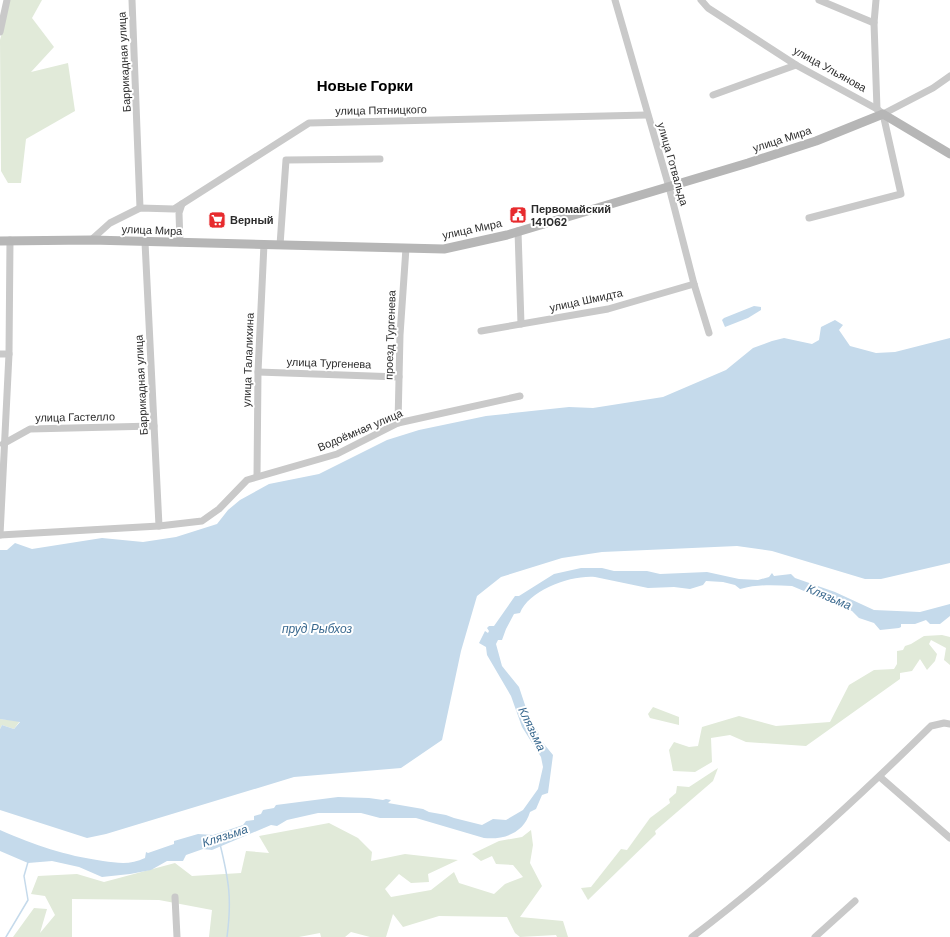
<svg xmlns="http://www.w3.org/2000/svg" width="950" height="937" viewBox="0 0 950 937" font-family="'DM Sans',sans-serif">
  <rect width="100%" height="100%" fill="#fff"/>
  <!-- green -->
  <g fill="#e1ead9">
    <path d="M10,0H42L32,18L54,47L31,72L68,63L75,111L26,139L21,183H8L1,171L0,40Z"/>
    <path d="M942,635L950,637V665L944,660L946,648L931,640L929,644L937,654L935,661L927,670L920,659L912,671L900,673V679L806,746L746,742L730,735L711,738L712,762L695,772L673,771L669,750L674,742L689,747L698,746L702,727L739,716L776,726L830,722L849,685L874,670L894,669L897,664V651L903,650L905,646L911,644L924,636Z"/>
    <path d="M653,707L679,717V725L650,718L648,714Z"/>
    <path d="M0,719L20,721L14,729L2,725L0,729Z"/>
    <path d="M718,768L713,781L655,831L656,834L588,900L581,888L591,887L621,849L627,850L650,818L670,803L669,799L676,793L677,786L689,787Z"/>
    <path d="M329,823L358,838L372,852L371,861L405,854L458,860L428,874L429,882L411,883L399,874L385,889L391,897L431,890L454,872L459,883L494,894L505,884L523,877L513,865L496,864L492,856L481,861L472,854L499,841L522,837L531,830L533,845L530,863L542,886L520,917L563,921L568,937H557L556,935L520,937L515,933L507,917L439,916L403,927L393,914L386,937H370L351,932L345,937H321L320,933L299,937H209L212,910L159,900L72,899V937H13L34,908L47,909L40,933L55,915L45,896L31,894L38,876L77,874L104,882L175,863L192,876L241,873L246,851L269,853L259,836Z"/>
  </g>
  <!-- water -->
  <g fill="#c5daeb">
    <path d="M754,306L761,307V310L748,318L725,327L722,320L724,318Z"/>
    <path d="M835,320L843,325L839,330L850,346L876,353L895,352L950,338V563L881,579H865L772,551L737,546L602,552L562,558L501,577L477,596L461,651L442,740L401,768L294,777L106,834L87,838L0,810V729L2,725L14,729L20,722L0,719V550H7L15,543L32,549L102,538L143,542L176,537L217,524L228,510L240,500L269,484L319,474L387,440L419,430L486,416L569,407L593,408L663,397L726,370L753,348L772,341L784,338L812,344L819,340L821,327Z"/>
    <path d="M581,568H602L614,571H647L660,574L707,572L739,579L758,580L769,577L772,573L774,576L791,574L795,578L835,592L874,610L920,612L950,604V616L940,624H930L926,620L915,624H901V627L899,628L880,630L874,623L859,618L852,611L792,586C774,585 758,584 740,589L735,585L723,582L706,581L703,585L690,589L674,587L648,588L595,577C571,575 529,590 520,613L514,614L506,629L502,640H498L496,644L502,666L519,687L531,723L538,731L539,738L553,755L548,793L542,795L536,809L530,812C524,833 504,840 484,838L416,818H380L361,813H318L287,820L277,826L271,825L212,850L203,849L186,855L183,861H167L151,870L130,874L102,877L79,867L52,861L28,863L0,851V830C37,846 63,855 103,861C118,863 131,865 145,858L146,852L148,853L174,844V841L198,834L213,835L243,825L246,821L254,820V816L261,814L263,810L274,808L276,805L338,797L369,798L383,800L386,799L391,800L388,803L423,809L429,812L446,815L454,818L482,825L493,819L506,820L523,810L538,789L543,767L541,757L522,727L511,696L487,655L486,647L479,643L485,631L488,633L489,631L487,628L489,626H494L515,596H519L554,574Z"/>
  </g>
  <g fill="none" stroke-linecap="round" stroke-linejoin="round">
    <!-- stream -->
    <g stroke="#c5daeb" stroke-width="1.5">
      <path d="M220,844C229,881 232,899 227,937"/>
      <path d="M6,937L28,900L24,876L28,862"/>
    </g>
    <!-- street -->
    <g stroke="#c9c9c9" stroke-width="7">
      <path d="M132,0L140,208"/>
      <path d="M615,0L669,187L694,284L709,333"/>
      <path d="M701,0L708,8L796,65L877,109L883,114"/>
      <path d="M819,0L874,23"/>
      <path d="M876,0L874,23L877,109"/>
      <path d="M0,32L7,0"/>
      <path d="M713,95L796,65"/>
      <path d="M883,114L933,88L950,76"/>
      <path d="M809,218L901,194L883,114"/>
      <path d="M518,231L521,324"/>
      <path d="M91,240L110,223L140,208L174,209L309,123L647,115"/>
      <path d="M145,242L159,526"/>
      <path d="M180,243L179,213L182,204"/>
      <path d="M280,245L286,160L380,159"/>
      <path d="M481,331L608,309L694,284"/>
      <path d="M0,354H9"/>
      <path d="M258,372L399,377"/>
      <path d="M398,423L400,335L406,248"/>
      <path d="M3,444L30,429L154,426"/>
      <path d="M257,476L258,372L264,244"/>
      <path d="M0,535L159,526L202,521L219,509L247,480L337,454L398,423L520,396"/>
      <path d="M0,535L9,354L10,240"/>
      <path d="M880,777L950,838"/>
      <path d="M175,897L177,937"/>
      <path d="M692,937C777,873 855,801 931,726L944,723L950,724"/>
      <path d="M815,937L855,901"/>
    </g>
    <!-- secondary -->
    <path stroke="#b6b6b6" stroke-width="9" d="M0,241L91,240L444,249L507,235L748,163L816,141L883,114L950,154"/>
  </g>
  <!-- icons -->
  <defs>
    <g id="civic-square" transform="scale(0.9)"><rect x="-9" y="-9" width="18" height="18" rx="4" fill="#e72b2e" stroke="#fff"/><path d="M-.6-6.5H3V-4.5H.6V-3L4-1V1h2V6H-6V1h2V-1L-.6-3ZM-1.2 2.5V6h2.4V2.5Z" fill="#fff"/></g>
    <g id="supermarket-square" transform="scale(0.9)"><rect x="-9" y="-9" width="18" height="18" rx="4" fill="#e72b2e" stroke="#fff"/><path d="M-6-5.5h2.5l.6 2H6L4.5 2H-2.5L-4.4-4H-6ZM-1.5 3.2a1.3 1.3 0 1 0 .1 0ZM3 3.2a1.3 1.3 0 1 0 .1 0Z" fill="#fff"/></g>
  </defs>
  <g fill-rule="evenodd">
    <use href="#civic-square" x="518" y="215"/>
    <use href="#supermarket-square" x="217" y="220"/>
  </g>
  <g text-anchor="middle" stroke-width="4" stroke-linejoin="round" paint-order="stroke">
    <!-- street labels -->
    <g font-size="11" fill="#2c2c2c" stroke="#fff">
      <text transform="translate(124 62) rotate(-93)" y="4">Баррикадная улица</text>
      <text transform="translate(830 69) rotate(29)" y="4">улица Ульянова</text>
      <text transform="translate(381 110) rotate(-1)" y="4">улица Пятницкого</text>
      <text transform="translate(782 139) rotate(-18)" y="4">улица Мира</text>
      <text transform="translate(673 164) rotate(74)" y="4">улица Готвальда</text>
      <text transform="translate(472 229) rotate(-12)" y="4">улица Мира</text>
      <text transform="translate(152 230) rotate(2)" y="4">улица Мира</text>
      <text transform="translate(586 300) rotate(-12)" y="4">улица Шмидта</text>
      <text transform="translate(390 335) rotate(-88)" y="4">проезд Тургенева</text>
      <text transform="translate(248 360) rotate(-88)" y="4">улица Талалихина</text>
      <text transform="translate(329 363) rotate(2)" y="4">улица Тургенева</text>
      <text transform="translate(141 385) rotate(-93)" y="4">Баррикадная улица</text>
      <text transform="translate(75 417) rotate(-1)" y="4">улица Гастелло</text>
      <text transform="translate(360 430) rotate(-23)" y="4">Водоёмная улица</text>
    </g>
    <!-- poi labels -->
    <g font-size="11" font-weight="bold" fill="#2c2c2c" stroke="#fff" text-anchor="start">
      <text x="531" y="213">Первомайский<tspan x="531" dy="13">141062</tspan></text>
      <text x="230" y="224">Верный</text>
    </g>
    <!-- water labels -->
    <g font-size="12" font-style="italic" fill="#3a698f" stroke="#fff">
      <text transform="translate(829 597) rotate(23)" y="4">Клязьма</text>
      <text x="317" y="633">пруд Рыбхоз</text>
      <text transform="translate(532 729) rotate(64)" y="4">Клязьма</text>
      <text transform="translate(225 836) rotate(-18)" y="4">Клязьма</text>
    </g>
    <!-- district labels -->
    <g font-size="15" font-weight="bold" fill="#000" stroke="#fff">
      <text x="365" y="91">Новые Горки</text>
    </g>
  </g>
</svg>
